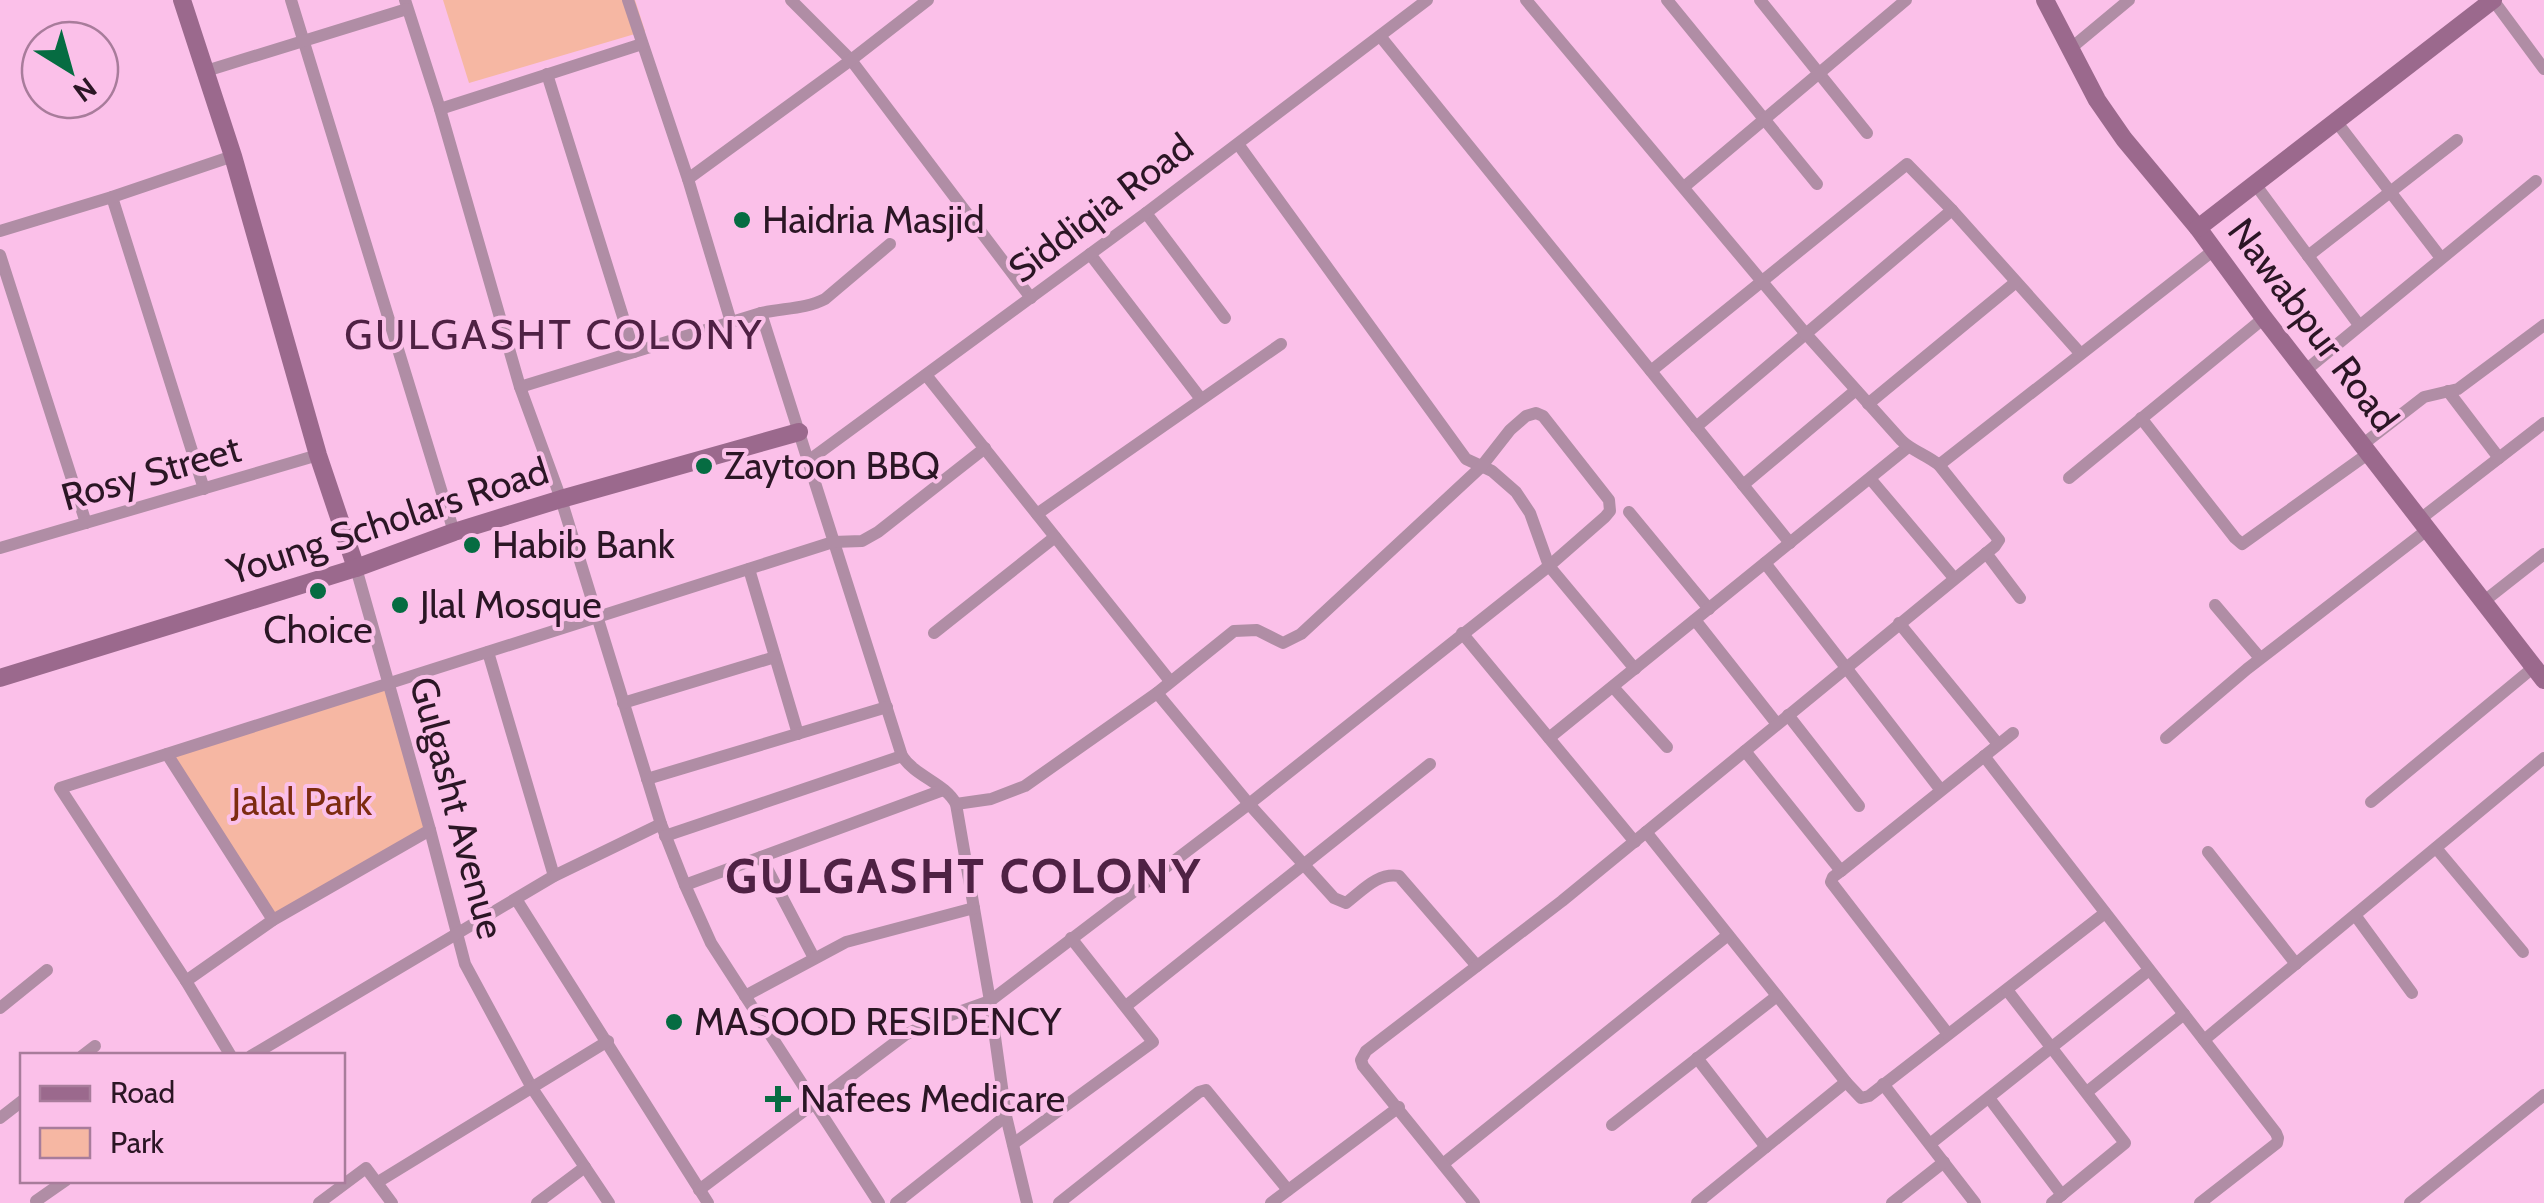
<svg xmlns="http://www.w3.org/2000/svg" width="2544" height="1203" viewBox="0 0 2544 1203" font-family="Cabin,sans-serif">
  <rect width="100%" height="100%" fill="#fbc0e9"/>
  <!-- green -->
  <g fill="#f6b7a3">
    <path d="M443,0H635L645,31L469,83Z"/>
    <path d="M389,683L430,830L273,920L167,754Z"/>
  </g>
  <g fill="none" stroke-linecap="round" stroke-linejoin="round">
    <!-- street -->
    <g stroke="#b08da5" stroke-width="12">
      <path d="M291,0L454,532"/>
      <path d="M405,0L440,109L520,387L561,499L661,824L685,885L711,943L879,1203"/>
      <path d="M628,0L688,179L731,322"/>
      <path d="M791,0L851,60L1031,298"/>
      <path d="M1667,0L1817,184"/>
      <path d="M1760,0L1867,133"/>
      <path d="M2493,0L2544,69"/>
      <path d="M1380,36L1790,543"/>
      <path d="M2070,49L2129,0"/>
      <path d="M206,71L407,9"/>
      <path d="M547,74L634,352"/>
      <path d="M440,109L642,44"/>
      <path d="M2335,120L2441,258"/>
      <path d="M1238,144L1466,459L1492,471L1516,492L1530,513L1549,566L1635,669"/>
      <path d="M688,179L851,60L928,0"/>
      <path d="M2255,184L2359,325"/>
      <path d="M1684,187L1906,0"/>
      <path d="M112,197L204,489"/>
      <path d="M1146,213L1225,318"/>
      <path d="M0,231L112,197L233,156"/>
      <path d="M1090,254L1201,399"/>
      <path d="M0,255L86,523"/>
      <path d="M2308,256L2457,140"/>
      <path d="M761,313L902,756C916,777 945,783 956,804L990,1001L1006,1116L1027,1203"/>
      <path d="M2306,370L2536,181"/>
      <path d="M1651,371L1907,164L1952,210L2080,353"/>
      <path d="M926,375L1170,681"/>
      <path d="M520,387L761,313C782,308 806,309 825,299L890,244"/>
      <path d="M2448,391L2499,458"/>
      <path d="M1868,404L2016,282"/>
      <path d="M2141,418L2235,538L2242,544L2369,453"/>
      <path d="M1696,427L1952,210"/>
      <path d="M2362,445L2424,397L2458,389L2544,325"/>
      <path d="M808,461L1146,213L1427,0"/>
      <path d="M1939,465L2214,250"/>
      <path d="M2069,478L2264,318"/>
      <path d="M1873,482L1954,578"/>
      <path d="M1743,485L1856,390"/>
      <path d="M1629,512L1709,609"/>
      <path d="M1037,514L1281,344"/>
      <path d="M2419,520L2544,423"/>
      <path d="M0,548L318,455"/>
      <path d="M1986,553L2020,598"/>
      <path d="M1765,563L1940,789"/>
      <path d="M356,568L430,830L465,964L532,1088L609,1203"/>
      <path d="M749,569L798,734"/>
      <path d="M2483,602L2544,554"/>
      <path d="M2215,605L2260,658"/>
      <path d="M1695,620L1777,724"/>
      <path d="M1899,623L1998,744"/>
      <path d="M934,633L1055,537"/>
      <path d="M1462,633L1635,842"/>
      <path d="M488,652L554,876"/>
      <path d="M1613,687L1667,747"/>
      <path d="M1157,693L1249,804L1334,898L1346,903C1362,891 1378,872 1399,876L1477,966"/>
      <path d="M623,703L775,657"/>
      <path d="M1788,715L1859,806"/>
      <path d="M1549,738L1908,447"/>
      <path d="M2166,738L2247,669L2427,530"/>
      <path d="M1745,751L1841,871"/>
      <path d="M167,754L273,920"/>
      <path d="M1984,756L2276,1133L2278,1138L2277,1143L2200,1203"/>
      <path d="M647,779L887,707"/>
      <path d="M2371,802L2534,667"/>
      <path d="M1646,832L1846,1082L1861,1098L1869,1096L2105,913"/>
      <path d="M665,836L902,756"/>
      <path d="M2436,848L2523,952"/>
      <path d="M2208,852L2296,964"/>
      <path d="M761,857L814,958"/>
      <path d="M685,885L943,790"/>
      <path d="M516,899L708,1203"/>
      <path d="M2355,915L2412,993"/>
      <path d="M186,981L273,920L430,830"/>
      <path d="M2007,990L2125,1143L2052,1203"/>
      <path d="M745,996L846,942L974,908"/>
      <path d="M1126,1006L1430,764"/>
      <path d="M0,1008L47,970"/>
      <path d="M1948,1034L1831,882L1833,877L1841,871L2013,733"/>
      <path d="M2204,1040L2544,758"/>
      <path d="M82,1056L95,1046"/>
      <path d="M231,1056L186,981L60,788L833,542L862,541L878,532L985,448"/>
      <path d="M251,1056L554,876L661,824"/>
      <path d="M1697,1058L1766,1147"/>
      <path d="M1883,1084L1975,1203"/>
      <path d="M2087,1092L2184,1014"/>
      <path d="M1989,1098L2062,1195"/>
      <path d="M0,1118L22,1101"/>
      <path d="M1612,1125L1777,996"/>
      <path d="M1013,1144L1153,1042L1071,938"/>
      <path d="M1930,1144L2149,970"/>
      <path d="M1443,1164L1728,935"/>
      <path d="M378,1182L608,1041"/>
      <path d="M699,1190L905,1035L931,1022L990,1001L1249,804L1549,566L1605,517L1610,511L1609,500L1543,416L1536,413L1526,416L1510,430L1481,467L1301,634L1283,643L1257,630L1234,631L1157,693L1025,786L991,799L956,804"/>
      <path d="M36,1201L66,1180"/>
      <path d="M319,1203L366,1168L392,1203"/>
      <path d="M537,1203L585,1167"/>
      <path d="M896,1203L1006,1116"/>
      <path d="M1059,1203L1199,1092L1206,1090L1288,1190"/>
      <path d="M1271,1203L1399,1107"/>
      <path d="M1474,1203L1363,1066L1361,1060L1366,1051L1562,901L1995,546L1999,540L1939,465C1927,455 1912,451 1901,440L1806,334L1526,0"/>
      <path d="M1697,1203L1846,1082"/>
      <path d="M1892,1203L1944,1162"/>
      <path d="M2410,1203L2544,1095"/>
    </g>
    <!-- secondary -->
    <g stroke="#9b698d" stroke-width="18">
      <path d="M182,0L233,156L318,455L356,568"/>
      <path d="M2045,0L2097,100L2124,139L2198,228L2264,318L2544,680"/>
      <path d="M2198,228L2493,0"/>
      <path d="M0,678L356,568L454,532L561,499L799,432"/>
    </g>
  </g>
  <!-- markers -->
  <g fill="#066c42" stroke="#fbc0e9" stroke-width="4">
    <circle cx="742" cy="220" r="10"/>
    <circle cx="704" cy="466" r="10"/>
    <circle cx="472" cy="545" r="10"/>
    <circle cx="318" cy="591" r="10"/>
    <circle cx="400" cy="605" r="10"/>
    <circle cx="674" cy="1022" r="10"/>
    <path d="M773 1084h10v10h10v10h-10v10h-10v-10h-10v-10h10z"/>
  </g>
  <g text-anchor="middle" stroke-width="8" stroke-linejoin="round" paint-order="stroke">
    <!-- street labels -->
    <g font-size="38" fill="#2b1625" stroke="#fbc0e9">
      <text transform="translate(1101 208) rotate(-37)" y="13">Siddiqia Road</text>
      <text transform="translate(2313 325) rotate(53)" y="13">Nawabpur Road</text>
      <text transform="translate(151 473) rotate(-16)" y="13">Rosy Street</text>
      <text transform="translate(388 521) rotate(-18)" y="13">Young Scholars Road</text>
      <text transform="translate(457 808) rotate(75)" y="13">Gulgasht Avenue</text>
    </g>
    <!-- poi labels -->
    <g font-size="38" fill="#2b1625" stroke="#fbc0e9" text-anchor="start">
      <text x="762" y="233">Haidria Masjid</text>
      <text x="724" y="479">Zaytoon BBQ</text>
      <text x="492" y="558">Habib Bank</text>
      <text x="420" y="618">Jlal Mosque</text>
      <text x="318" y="643" text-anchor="middle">Choice</text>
      <text x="694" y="1035">MASOOD RESIDENCY</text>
      <text x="800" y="1112">Nafees Medicare</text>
    </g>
    <!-- park labels -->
    <g font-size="38" fill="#7c2b10" stroke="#fbc0e9">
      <text x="302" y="815">Jalal Park</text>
    </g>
    <!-- quarter labels -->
    <g font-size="42" letter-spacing="2.5" fill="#4f2144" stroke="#fbc0e9">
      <text x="554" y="349">GULGASHT COLONY</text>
    </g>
    <!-- district labels -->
    <g font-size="48" font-weight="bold" letter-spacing="2.5" fill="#4f2144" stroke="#fbc0e9">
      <text x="964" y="893">GULGASHT COLONY</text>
    </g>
  </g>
  <!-- legend -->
  <rect x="20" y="1053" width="325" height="130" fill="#fbc0e9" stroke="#a87c9b" stroke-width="2.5"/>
  <rect x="40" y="1086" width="50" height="15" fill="#9b698d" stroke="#a87c9b" stroke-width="2.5"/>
  <text x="110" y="1103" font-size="30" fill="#2b1625">Road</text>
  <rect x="40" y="1128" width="50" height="30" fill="#f6b7a3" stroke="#a87c9b" stroke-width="2.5"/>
  <text x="110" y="1153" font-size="30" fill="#2b1625">Park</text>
  <!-- north arrow -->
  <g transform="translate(70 70) rotate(143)"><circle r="48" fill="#fbc0e9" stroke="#a87c9b" stroke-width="2.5"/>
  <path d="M0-8L18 38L0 25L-18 38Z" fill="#066c42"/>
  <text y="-15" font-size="28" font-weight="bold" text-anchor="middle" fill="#2b1625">N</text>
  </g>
</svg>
